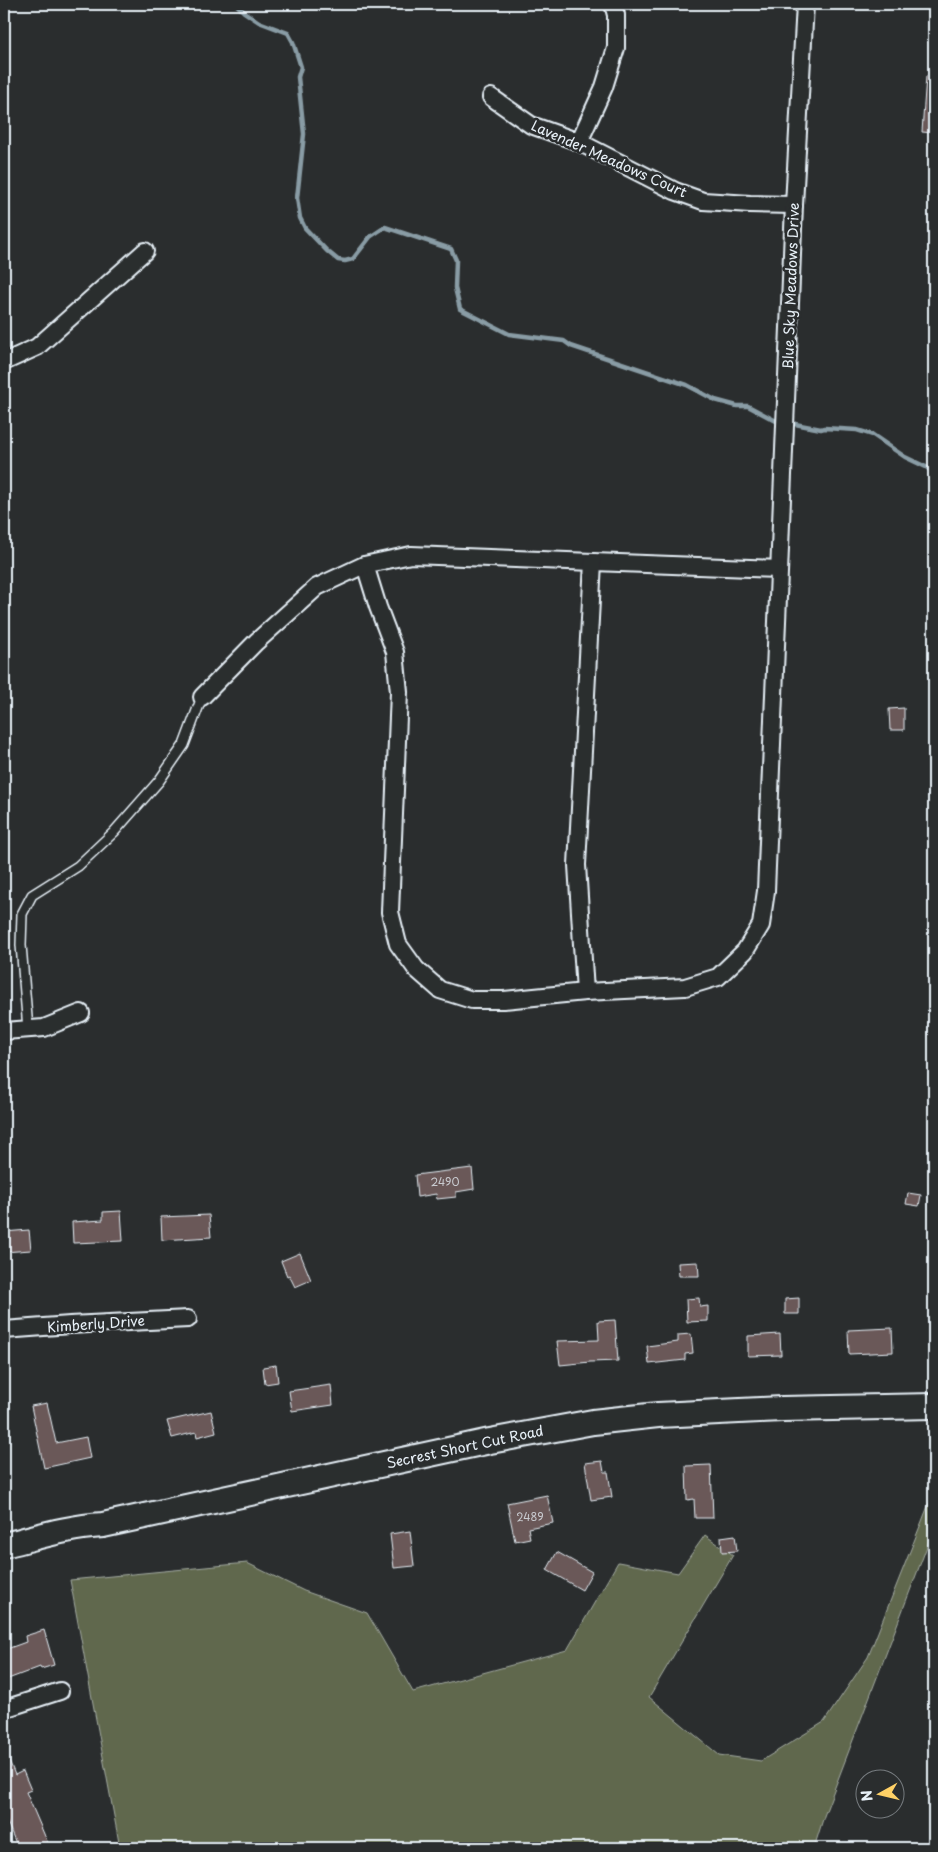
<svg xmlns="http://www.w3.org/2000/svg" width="938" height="1852" viewBox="0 0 938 1852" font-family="'Playpen Sans',sans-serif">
  <rect width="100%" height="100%" fill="#2a2d2e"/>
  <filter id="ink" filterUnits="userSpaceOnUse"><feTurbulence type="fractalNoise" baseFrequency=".02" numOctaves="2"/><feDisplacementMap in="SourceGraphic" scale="10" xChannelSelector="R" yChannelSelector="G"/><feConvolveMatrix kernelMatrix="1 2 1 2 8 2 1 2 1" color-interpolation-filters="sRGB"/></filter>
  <g filter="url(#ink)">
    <!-- green -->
    <path fill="#61674e" stroke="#a4aca3" d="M934,1491V1528L824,1816L814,1848H120L70,1580L247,1563L304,1591L367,1613L413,1692L567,1650L618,1562L678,1573L705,1535L733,1555L649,1697L719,1755L761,1761L824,1722L868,1657Z"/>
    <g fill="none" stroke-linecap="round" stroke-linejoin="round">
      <!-- stream -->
      <g stroke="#899ca5" stroke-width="4.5">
        <path d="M236,4L244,12L259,22L288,33L293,42L301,67L298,77L304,134L297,198L300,218L305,228L327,251L338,260L345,261L353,259L370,237L385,227L451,249L456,260L455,288L460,309L509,334L564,341L571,346L687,385L715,400L737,406H748L778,422"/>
        <path d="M795,424L821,429L824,428L857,430L873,435L905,457L926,467L934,473"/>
      </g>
    </g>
    <!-- building -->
    <g fill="#6b5858" stroke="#e8f1f8">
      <path d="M926,76L934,77V133L922,132Z"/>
      <path d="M904,708V730H890L889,709Z"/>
      <path d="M472,1168L474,1189L456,1192V1197L437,1199L436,1194L417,1197L415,1175Z"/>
      <path d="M908,1193L921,1195L919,1206L906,1204Z"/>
      <path d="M121,1211L123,1241L73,1243L72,1222L103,1220V1212Z"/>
      <path d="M209,1215L211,1237L162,1240L161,1217Z"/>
      <path d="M29,1230L31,1250L4,1252V1232Z"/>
      <path d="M300,1253L311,1280L295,1287L289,1275L287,1276L281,1261Z"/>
      <path d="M698,1262L699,1276H679L678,1263Z"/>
      <path d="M699,1298L700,1307L708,1306V1321L687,1322L686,1299Z"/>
      <path d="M799,1298V1314H785V1299Z"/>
      <path d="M615,1320L618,1361L590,1362L560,1365L557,1341L599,1340L598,1321Z"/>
      <path d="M892,1328L893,1352L849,1354L848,1330Z"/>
      <path d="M691,1334L693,1353L685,1354V1360L649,1364L647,1346L678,1342V1335Z"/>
      <path d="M780,1334L781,1355L748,1356V1336Z"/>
      <path d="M276,1365L278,1382L265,1384L263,1367Z"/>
      <path d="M331,1385L333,1405L292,1411L289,1391Z"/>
      <path d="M47,1403L56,1443L86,1437L90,1458L44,1468L31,1406Z"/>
      <path d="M211,1411L216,1432L197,1437L196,1432L172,1438L167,1421Z"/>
      <path d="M602,1461L604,1472H608L612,1497L591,1500L585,1463Z"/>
      <path d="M711,1465L713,1518H695L694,1499L687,1500L686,1466Z"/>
      <path d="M547,1495L553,1523L528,1528L530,1538L515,1541L507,1503Z"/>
      <path d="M410,1531L414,1566L394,1568L390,1534Z"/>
      <path d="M735,1535L737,1551L722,1552L721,1537Z"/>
      <path d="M557,1552L592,1572L582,1590L547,1570Z"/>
      <path d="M44,1630L54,1665L41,1669L40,1667L8,1679L7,1676L4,1678V1650L26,1642L25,1636Z"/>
      <path d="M4,1748L15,1775L23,1771L31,1790L26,1792L50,1848H18L4,1815Z"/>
    </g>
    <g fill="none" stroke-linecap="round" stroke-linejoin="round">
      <!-- lane casing -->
      <g stroke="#e8f1f8" stroke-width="12">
        <path id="lane" d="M28,1029L21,945L22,914L32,895L78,866L114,832L159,781L184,745L202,697"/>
      </g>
      <!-- street casing -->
      <g stroke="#e8f1f8" stroke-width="20">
        <g id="street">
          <path d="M491,97L531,125L579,142L675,191L703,201L750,204L794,205"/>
          <path d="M579,142L604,87L616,48V15L613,4"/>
          <path d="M4,362L37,347L145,251"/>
          <path d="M365,565L378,607L395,652L399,692L390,912L398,944L416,969L440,990L472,1000H504L585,992L685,987L718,977L745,951L761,925L766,891L794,205L805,4"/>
          <path d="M202,697L256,642L317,587L364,565L411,555L779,569"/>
          <path d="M585,992L577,865L593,562"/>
          <path d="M4,1031L44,1028L81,1013"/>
          <path d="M4,1330L70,1325L188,1319"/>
          <path d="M4,1709L60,1691"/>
        </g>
      </g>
      <!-- secondary casing -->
      <g stroke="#e8f1f8" stroke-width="28">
        <path id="secondary" d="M4,1545C37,1537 69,1527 103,1525L490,1441L593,1422L658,1415L782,1409L934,1406"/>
      </g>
      <!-- lane -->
      <use href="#lane" stroke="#2a2d2e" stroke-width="9"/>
      <!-- street -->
      <use href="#street" stroke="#2a2d2e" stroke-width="16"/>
      <!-- secondary -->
      <use href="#secondary" stroke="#2a2d2e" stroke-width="24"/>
    </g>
  </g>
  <g text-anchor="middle" stroke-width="5" stroke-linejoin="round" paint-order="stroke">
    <!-- number labels -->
    <g font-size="11" fill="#c9cbd0">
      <text x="445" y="1186">2490</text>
      <text x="530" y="1521">2489</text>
    </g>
    <!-- street labels -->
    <g font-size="14" fill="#e8f1f8" stroke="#2a2d2e">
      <text transform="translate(609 159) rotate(24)" y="5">Lavender Meadows Court</text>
      <text transform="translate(791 286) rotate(-88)" y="5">Blue Sky Meadows Drive</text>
      <text transform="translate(96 1324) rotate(-4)" y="5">Kimberly Drive</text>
      <text transform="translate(465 1447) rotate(-12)" y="5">Secrest Short Cut Road</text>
    </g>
  </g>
  <!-- margin -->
  <rect width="938" height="1852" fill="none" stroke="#2a2d2e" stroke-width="20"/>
  <rect x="10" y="10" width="918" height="1832" fill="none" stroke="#e8f1f8" stroke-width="2" filter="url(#ink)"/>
  <!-- north arrow -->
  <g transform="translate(880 1794) rotate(262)"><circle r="24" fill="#2a2d2e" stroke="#767b7f"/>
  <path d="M0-4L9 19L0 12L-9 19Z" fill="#ffd166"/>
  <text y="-8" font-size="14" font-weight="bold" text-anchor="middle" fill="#e8f1f8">N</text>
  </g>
</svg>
